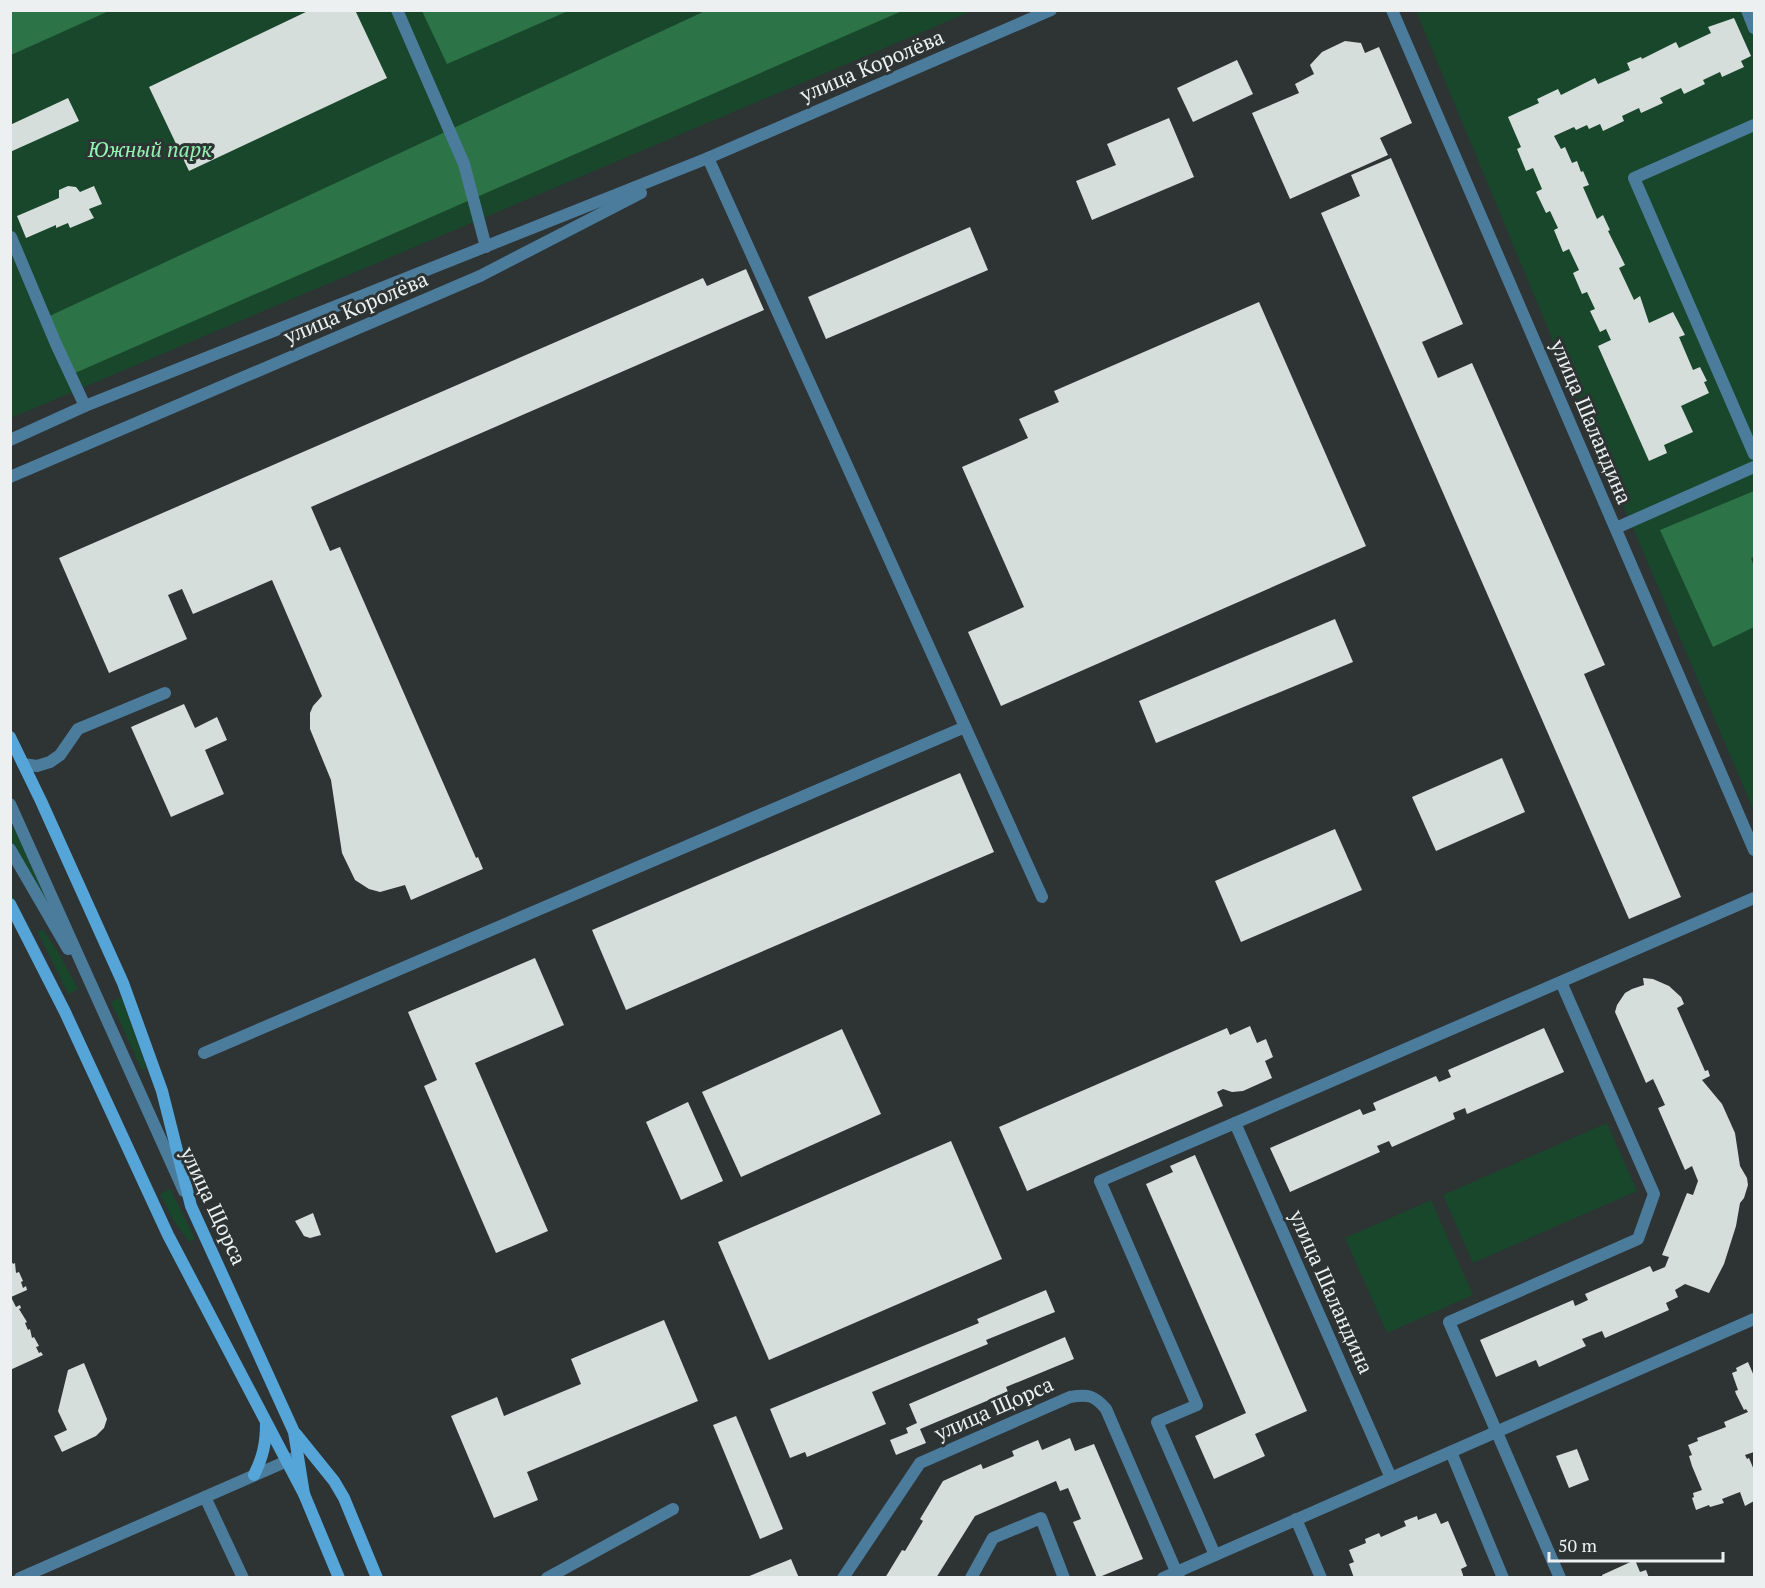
<svg xmlns="http://www.w3.org/2000/svg" width="1765" height="1588" viewBox="0 0 1765 1588" font-family="'PT Serif',serif">
  <rect width="100%" height="100%" fill="#2e3334"/>
  <!-- green -->
  <g fill="#19472b">
    <path d="M11,11H972L11,418Z"/>
    <path d="M1416,11H1754V811L1558,353Z"/>
    <path d="M10,822L26,850L55,912L52,916L11,844Z"/>
    <path d="M43,930L58,952L78,989L68,994L38,932Z"/>
    <path d="M121,997L147,1069L142,1070L111,1002Z"/>
    <path d="M1607,1123L1637,1191L1473,1263L1443,1195Z"/>
    <path d="M170,1189L195,1239L190,1242L175,1223L160,1194Z"/>
    <path d="M1431,1200L1473,1295L1387,1333L1345,1238Z"/>
  </g>
  <!-- forest -->
  <g fill="#2c7347">
    <path d="M11,10H109V11L11,55Z"/>
    <path d="M422,11H568L447,64Z"/>
    <path d="M705,11H902L66,377L41,320Z"/>
    <path d="M1754,491V557L1751,558L1754,567V627L1713,647L1660,530Z"/>
  </g>
  <!-- building -->
  <g fill="#d6dedc">
    <path d="M310,10H355L387,78L189,171L149,87Z"/>
    <path d="M1734,18L1751,56L1741,61L1744,67L1722,77L1720,72L1703,80L1705,84L1684,94L1681,88L1660,98L1663,103L1641,113L1639,108L1622,116L1624,121L1603,131L1600,124L1589,129L1587,125L1576,130L1574,127L1554,136L1561,149L1565,147L1572,163L1577,161L1581,172L1583,171L1589,185L1583,187L1597,219L1603,215L1610,230L1608,231L1625,265L1619,268L1634,300L1640,296L1649,323L1673,312L1685,335L1679,337L1693,370L1700,367L1707,381L1704,382L1709,393L1681,406L1693,432L1664,445L1667,453L1649,461L1598,346L1611,340L1606,329L1600,332L1590,311L1595,309L1587,292L1582,294L1573,273L1579,270L1569,249L1563,252L1554,230L1558,228L1550,211L1546,213L1536,192L1542,189L1533,168L1526,171L1517,149L1521,147L1508,117L1539,103L1537,99L1558,89L1561,95L1595,78L1598,84L1630,70L1627,63L1641,57L1642,59L1676,42L1679,48L1711,33L1708,27Z"/>
    <path d="M1345,41L1361,43L1365,53L1379,47L1412,123L1380,138L1388,155L1290,199L1252,113L1299,93L1295,84L1314,74L1310,65L1322,52Z"/>
    <path d="M1237,60L1253,94L1193,122L1177,88Z"/>
    <path d="M68,98L79,121L10,152V125Z"/>
    <path d="M1169,118L1194,177L1092,220L1076,181L1116,165L1107,144Z"/>
    <path d="M1391,158L1463,324L1422,342L1438,378L1472,363L1605,665L1584,674L1681,897L1629,919L1321,213L1360,196L1351,175Z"/>
    <path d="M68,186L76,187L80,192L94,186L102,204L89,209L94,218L70,228L68,223L56,228V225L26,238L17,216L59,198V190Z"/>
    <path d="M970,227L988,270L826,339L808,297Z"/>
    <path d="M746,269L764,310L311,507L330,551L340,547L476,858L478,857L483,869L411,900L405,885L380,892L369,889L355,880L342,853L331,780L310,729V713L313,706L322,696L272,580L193,614L182,589L168,595L187,639L109,673L59,558L703,278L707,286Z"/>
    <path d="M1259,302L1366,546L1001,706L968,632L1024,607L962,467L1028,438L1019,419L1059,402L1054,391Z"/>
    <path d="M1335,619L1353,662L1156,743L1139,701Z"/>
    <path d="M184,704L195,728L217,717L227,740L205,750L224,794L171,817L131,727Z"/>
    <path d="M1502,758L1525,812L1436,851L1412,797Z"/>
    <path d="M960,773L994,852L626,1010L592,930Z"/>
    <path d="M1335,829L1362,890L1241,942L1215,881Z"/>
    <path d="M535,958L564,1025L475,1063L548,1231L496,1253L424,1086L437,1080L408,1012Z"/>
    <path d="M1643,978L1653,979L1669,986L1681,997L1684,1004L1677,1008L1705,1071L1708,1070L1710,1076L1702,1080L1722,1104L1735,1133L1740,1166L1747,1178L1748,1185L1744,1198L1740,1203L1736,1226L1724,1264L1709,1293L1685,1284L1675,1290L1678,1297L1666,1303L1669,1310L1605,1338L1602,1331L1582,1339L1586,1346L1539,1367L1536,1360L1496,1377L1480,1340L1573,1300L1575,1306L1588,1300L1585,1294L1650,1266L1653,1272L1665,1267L1669,1257L1662,1255L1687,1193L1693,1195L1698,1181L1692,1166L1685,1170L1658,1108L1665,1105L1653,1079L1646,1083L1615,1012L1617,1005L1625,993L1632,989L1644,985Z"/>
    <path d="M1250,1026L1257,1043L1266,1039L1273,1057L1265,1061L1272,1078L1243,1091L1232,1092L1223,1089L1217,1092L1223,1106L1027,1191L999,1127L1227,1028L1230,1035Z"/>
    <path d="M1544,1028L1564,1072L1467,1114L1465,1108L1453,1113L1455,1119L1392,1147L1389,1141L1377,1146L1380,1152L1290,1192L1270,1148L1360,1109L1363,1115L1376,1110L1373,1103L1436,1076L1439,1082L1451,1077L1448,1070Z"/>
    <path d="M842,1029L881,1114L741,1177L702,1092Z"/>
    <path d="M688,1102L723,1181L681,1200L646,1122Z"/>
    <path d="M951,1141L1002,1259L769,1360L718,1242Z"/>
    <path d="M1195,1155L1307,1411L1255,1434L1265,1456L1214,1479L1195,1436L1246,1413L1146,1184L1173,1172L1170,1166Z"/>
    <path d="M313,1213L321,1235L310,1238L304,1236L295,1221Z"/>
    <path d="M10,1259L13,1264L15,1263L16,1273L19,1272L23,1281L21,1282L23,1288L26,1286L27,1290L11,1297L16,1307L20,1305L21,1308L19,1309L27,1322L25,1323L28,1330L30,1329L32,1338L34,1337L39,1346L36,1347L39,1353L41,1352L43,1355L10,1370Z"/>
    <path d="M1046,1290L1055,1312L986,1340L988,1344L872,1392L886,1424L807,1457L805,1452L790,1458L770,1409L979,1323L977,1319Z"/>
    <path d="M664,1320L698,1401L527,1472L538,1500L494,1518L451,1416L497,1397L504,1416L581,1384L571,1359Z"/>
    <path d="M1065,1337L1074,1359L1006,1387L1008,1392L920,1429L926,1443L896,1455L890,1440L908,1433L906,1428L917,1423L909,1404Z"/>
    <path d="M1748,1362L1754,1376V1452L1745,1455L1747,1459L1749,1458L1754,1470V1501L1745,1506L1740,1492L1722,1499L1724,1503L1710,1507L1709,1505L1696,1510L1692,1498L1694,1497L1693,1493L1702,1490L1692,1466L1689,1456L1692,1455L1688,1445L1698,1441L1697,1438L1726,1427L1724,1422L1748,1412L1746,1409L1744,1410L1736,1394L1735,1391L1738,1390L1732,1373L1737,1371L1736,1368Z"/>
    <path d="M84,1363L107,1419L104,1428L96,1436L62,1452L54,1436L67,1430L58,1411L68,1370Z"/>
    <path d="M736,1416L783,1529L760,1539L713,1425Z"/>
    <path d="M1070,1438L1075,1451L1094,1444L1143,1559L1097,1578L1073,1522L1081,1519L1068,1488L1060,1491L1056,1481L975,1516L936,1578H885L902,1550L905,1551L923,1521L920,1519L943,1481L981,1464L983,1469L1014,1456L1012,1451L1038,1440L1042,1450Z"/>
    <path d="M1577,1449L1589,1480L1569,1488L1556,1456Z"/>
    <path d="M1436,1513L1441,1524L1448,1521L1467,1566L1461,1569L1464,1578H1354L1349,1564L1354,1562L1349,1550L1366,1543L1365,1539L1379,1533L1381,1537L1406,1526L1404,1521L1417,1516L1418,1520Z"/>
    <path d="M791,1559L799,1578H747V1577Z"/>
    <path d="M1635,1560L1640,1572L1646,1570L1649,1578H1603L1602,1575Z"/>
  </g>
  <g fill="none" stroke-linecap="round" stroke-linejoin="round">
    <!-- service -->
    <g stroke="#4c7c9c" stroke-width="12">
      <path d="M397,10L464,164L486,247"/>
      <path d="M1747,10L1754,28"/>
      <path d="M1754,125L1634,178L1754,454"/>
      <path d="M708,158L1042,897"/>
      <path d="M11,237L56,344L85,406"/>
      <path d="M1616,528L1754,467"/>
      <path d="M23,764L37,766L50,762L60,755L78,729L165,693"/>
      <path d="M204,1053L965,727"/>
      <path d="M1451,1452L1503,1578"/>
      <path d="M1296,1519L1321,1578"/>
      <path d="M1215,1555L1157,1422L1197,1405L1100,1181L1235,1123L1391,1478"/>
      <path d="M547,1578L673,1509"/>
      <path d="M843,1578L920,1463L1070,1397C1088,1394 1094,1395 1106,1409L1179,1578"/>
      <path d="M971,1578L993,1538L1041,1518L1064,1578"/>
      <path d="M1163,1578L1754,1319"/>
      <path d="M1560,1578L1449,1322L1638,1239L1654,1194L1561,982"/>
    </g>
    <!-- minor -->
    <g stroke="#4c7c9c" stroke-width="12">
      <path d="M1392,10L1754,850"/>
      <path d="M10,804L184,1191"/>
      <path d="M10,849L68,949"/>
      <path d="M1235,1123L1754,898"/>
      <path d="M205,1497L243,1578"/>
      <path d="M20,1578L294,1458"/>
    </g>
    <!-- tertiary -->
    <g stroke="#4c7c9c" stroke-width="12">
      <path d="M10,440L85,406L708,158L1051,10"/>
      <path d="M10,477L480,276L641,193"/>
    </g>
    <!-- secondary -->
    <g stroke="#55a5d8" stroke-width="12">
      <path d="M10,737L41,801L123,983L162,1091L191,1206L294,1432L304,1494"/>
      <path d="M10,904L65,1012L168,1235L304,1494L339,1578"/>
      <path d="M296,1434L334,1481L344,1498L377,1578"/>
      <path d="M254,1475C263,1457 266,1443 266,1423"/>
    </g>
  </g>
  <g text-anchor="middle" stroke-width="6" stroke-linejoin="round" paint-order="stroke">
    <!-- street labels -->
    <g font-size="21" fill="#ecf0f0" stroke="#2e3334">
      <text transform="translate(872 66) rotate(-23)" y="7">улица Королёва</text>
      <text transform="translate(356 308) rotate(-23)" y="7">улица Королёва</text>
      <text transform="translate(1591 422) rotate(67)" y="7">улица Шаландина</text>
      <text transform="translate(213 1206) rotate(65)" y="7">улица Щорса</text>
      <text transform="translate(1331 1292) rotate(66)" y="7">улица Шаландина</text>
      <text transform="translate(994 1409) rotate(-24)" y="7">улица Щорса</text>
    </g>
    <!-- park labels -->
    <g font-size="21" font-style="italic" fill="#93f4b2" stroke="#2e3334">
      <text x="150" y="157">Южный парк</text>
    </g>
  </g>
  <!-- border -->
  <rect width="1765" height="1588" fill="none" stroke="#ecf0f0" stroke-width="24"/>
  <!-- scale -->
  <path d="M1549 1552v9h174v-9" fill="none" stroke="#ecf0f0" stroke-width="3"/>
  <text x="1558" y="1552" font-size="18" fill="#ecf0f0" stroke="#2e3334" stroke-width="4.5" paint-order="stroke">50 m</text>
</svg>
